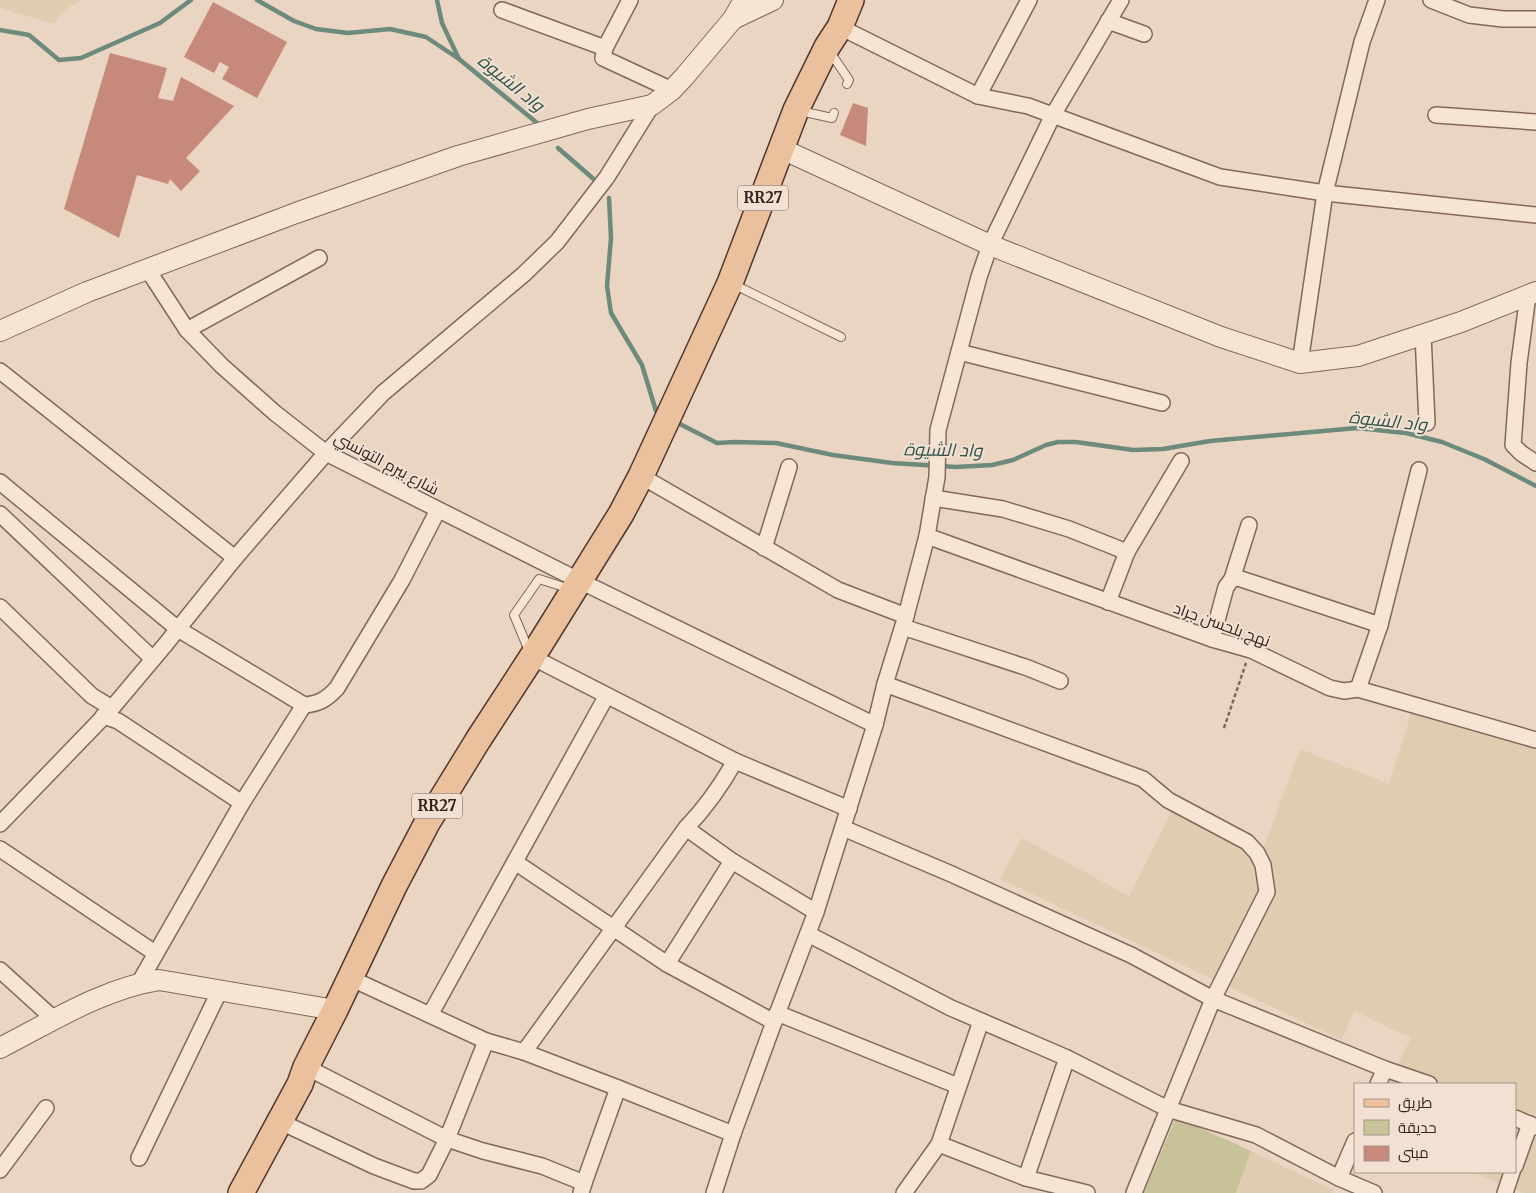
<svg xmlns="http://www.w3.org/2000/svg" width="1536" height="1193" viewBox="0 0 1536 1193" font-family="Merriweather,Cairo,serif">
  <rect width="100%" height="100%" fill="#ead5c3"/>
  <!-- farmland -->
  <g fill="#dfcdb1">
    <path d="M0,0H80L61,13L55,24L0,8Z"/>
    <path d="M1415,701L1536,736V1193H1523L1472,1172H1515V1084H1388L1411,1038L1354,1011L1342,1040L1000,879L1022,838L1129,896L1175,805L1264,847L1300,749L1389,784Z"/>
    <path d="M1251,1151L1334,1190L1333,1193H1236Z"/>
  </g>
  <!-- green -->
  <path fill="#c8c298" d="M1176,1117L1251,1151L1236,1193H1144Z"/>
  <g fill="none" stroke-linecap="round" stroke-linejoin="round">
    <!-- stream -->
    <g stroke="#6c8b7c" stroke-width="4.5">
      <path d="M257,0L294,21L316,29L348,33L390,29L426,37L459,59L542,127"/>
      <path d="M437,0L442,23L459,59"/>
      <path d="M0,30L29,35L59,60L81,58L160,23L191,0"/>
      <path d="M558,148L597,182"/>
      <path d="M609,198L611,238L607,286L611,313L642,365L656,411L662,414"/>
      <path d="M676,422L717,443L735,442L776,443L833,455L892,463L956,467L992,465L1013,460L1046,445L1058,442H1076L1133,450L1163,449L1210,441L1357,428L1406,433L1442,442L1484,459L1536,486"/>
    </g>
  </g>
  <!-- building -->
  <g fill="#c6897b">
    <path d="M213,2L287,42L257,98L222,79L229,67L220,62L214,73L184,57Z"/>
    <path d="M110,53L167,68L158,98L173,101L181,77L234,106L186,158L200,171L181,191L170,179L168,184L137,175L119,238L64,209Z"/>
    <path d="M853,103L868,108L866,146L840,135Z"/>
  </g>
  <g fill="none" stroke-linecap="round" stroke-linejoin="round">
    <!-- service casing -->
    <g stroke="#83675b" stroke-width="10">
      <g id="service">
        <path d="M830,52L849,80L847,84"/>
        <path d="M800,111L832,118L834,113"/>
        <path d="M733,284L841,337"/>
        <path d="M529,651L514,615L539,579L570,589"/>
      </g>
    </g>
    <!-- minor casing -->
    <g stroke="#83675b" stroke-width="18">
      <g id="minor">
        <path d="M630,0L605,48L603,58L672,90"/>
        <path d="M1431,0L1469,15L1503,19H1536"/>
        <path d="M502,10L605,48"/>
        <path d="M1108,21L1144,34"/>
        <path d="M840,27L978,96L1028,106L1220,177L1325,193L1536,215"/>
        <path d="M978,96L1029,0"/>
        <path d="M1436,115L1536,122"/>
        <path d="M148,270L187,330L222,366L275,413L326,453L580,581L875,725"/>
        <path d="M1528,295L1519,363L1513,445L1521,453L1536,463"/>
        <path d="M187,330L319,258"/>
        <path d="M1423,334L1427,423"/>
        <path d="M959,352L1162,403"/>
        <path d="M1300,363L1325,193L1362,42L1377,0"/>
        <path d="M0,371L235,558"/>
        <path d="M641,476L838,590L906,616"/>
        <path d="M0,482L178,629L304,705C319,704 327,699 337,688L402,580L438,510"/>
        <path d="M933,498L1003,509L1069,529L1127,552"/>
        <path d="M0,514L153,659"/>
        <path d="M927,536L1212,639L1251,650L1330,688L1344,691L1358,689L1536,740"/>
        <path d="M764,548L789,467"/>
        <path d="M1232,579L1249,525"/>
        <path d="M1108,602L1127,552L1181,461"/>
        <path d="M0,607L92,696L112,708"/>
        <path d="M903,627L1028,668L1060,681"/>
        <path d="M1212,639L1226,587L1232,579L1238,578L1380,625"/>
        <path d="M532,657L735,761L849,809"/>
        <path d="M885,684L1143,779L1168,800L1247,842L1257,853L1263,865L1267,892L1213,999L1134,1193"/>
        <path d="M1358,689L1380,625L1419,470"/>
        <path d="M103,716L118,721L242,803"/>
        <path d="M0,824L112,708L165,645L235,558L326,453L383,393L524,274L557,242L607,177L652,105"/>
        <path d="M686,828L732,861L816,912"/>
        <path d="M843,828L949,873L1131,955L1213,999L1385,1069L1429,1084"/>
        <path d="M0,849L155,953"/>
        <path d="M515,862L667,964L774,1022"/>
        <path d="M808,934L951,1008L1067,1058L1168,1109L1256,1135L1339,1178L1374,1193"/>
        <path d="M667,964L732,861"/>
        <path d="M0,970L55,1020"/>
        <path d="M350,978L486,1041L524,1052L618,1088L733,1134"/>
        <path d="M139,983L242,803L304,705"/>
        <path d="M777,1013L958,1086"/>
        <path d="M430,1015L606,697"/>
        <path d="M524,1052L686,828C706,807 721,786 735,761"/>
        <path d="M306,1067L447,1139L483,1151L542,1166L584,1183L581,1193"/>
        <path d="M1378,1084L1385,1069"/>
        <path d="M1515,1118L1536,1127"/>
        <path d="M281,1122L374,1166L414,1181H421L429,1175L447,1139L486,1041"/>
        <path d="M939,1144L1026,1178L1087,1193"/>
        <path d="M139,1158L220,990"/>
        <path d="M1515,1166L1530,1124"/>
        <path d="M0,1170L46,1108"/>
        <path d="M1026,1178L1067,1058"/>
        <path d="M1339,1178L1355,1141"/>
        <path d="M584,1183L618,1088"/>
        <path d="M714,1193L733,1134L774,1022L816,912L875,725L885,684L906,616L927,536L937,477L938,430L979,277L990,245L1053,115L1121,0"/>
        <path d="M904,1193L939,1144L981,1021"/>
        <path d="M1505,1193L1512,1172"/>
      </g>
    </g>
    <!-- tertiary casing -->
    <g stroke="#83675b" stroke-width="22">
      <g id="tertiary">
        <path d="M733,19L773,0"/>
        <path d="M782,149L990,245L1221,337L1300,363L1358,356L1461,322L1536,292"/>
        <path d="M0,331L87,292L296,213L458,156L588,119L652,105L672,90L685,76L733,19L744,0"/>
        <path d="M0,1048C49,1023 104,988 159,980L335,1010"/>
      </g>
    </g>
    <!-- primary casing -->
    <g stroke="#51372f" stroke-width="28">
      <path id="primary" d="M241,1193L300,1084L306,1067L335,1010L394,886L427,823L478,740L532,657L621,514L641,476L730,283L796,110L827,47L840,27L851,0"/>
    </g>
    <!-- path -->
    <path stroke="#83675b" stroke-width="2.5" stroke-dasharray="4 2.5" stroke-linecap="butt" d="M1224,728L1246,663"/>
    <!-- service -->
    <use href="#service" stroke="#f6e5d5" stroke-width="8"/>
    <!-- minor -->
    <use href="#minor" stroke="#f6e5d5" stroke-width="15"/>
    <!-- tertiary -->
    <use href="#tertiary" stroke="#f6e5d5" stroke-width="20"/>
    <!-- primary -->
    <use href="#primary" stroke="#ebc19d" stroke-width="25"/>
  </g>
  <g text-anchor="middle" stroke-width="4" stroke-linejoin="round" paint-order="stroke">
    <!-- shield labels -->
    <g fill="#f2e1d2" stroke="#6d5d54" stroke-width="1">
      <rect x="738" y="185.5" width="50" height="25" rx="4"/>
      <rect x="412" y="793.5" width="50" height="25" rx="4"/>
    </g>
    <g font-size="15" font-weight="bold" fill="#34241e">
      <text x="763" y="203">RR27</text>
      <text x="437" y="811">RR27</text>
    </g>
    <!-- street labels -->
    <g font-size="16" fill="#34241e" stroke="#f2e1d2">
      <text transform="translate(387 463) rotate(28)" y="6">شارع بيرم التونسي</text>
      <text transform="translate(1222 624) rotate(20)" y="6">نهج بلحسن جراد</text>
    </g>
    <!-- water labels -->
    <g font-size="18" font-style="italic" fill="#2e5348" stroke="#f2e1d2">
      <text transform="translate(511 83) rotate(39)" y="6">واد الشيوة</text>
      <text transform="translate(1388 421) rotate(6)" y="6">واد الشيوة</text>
      <text transform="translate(943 450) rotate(1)" y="6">واد الشيوة</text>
    </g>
  </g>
  <!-- legend -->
  <rect x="1354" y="1083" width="162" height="90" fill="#f2e1d2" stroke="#a6958a"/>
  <rect x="1364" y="1099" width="25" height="8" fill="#ebc19d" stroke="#a6958a"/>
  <text x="1398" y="1108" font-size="15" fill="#34241e">طريق</text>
  <rect x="1364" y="1120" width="25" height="15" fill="#c8c298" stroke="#a6958a"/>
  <text x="1398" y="1133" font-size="15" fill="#34241e">حديقة</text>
  <rect x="1364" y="1146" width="25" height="15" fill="#c6897b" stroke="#a6958a"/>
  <text x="1398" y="1158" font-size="15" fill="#34241e">مبنى</text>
</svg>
